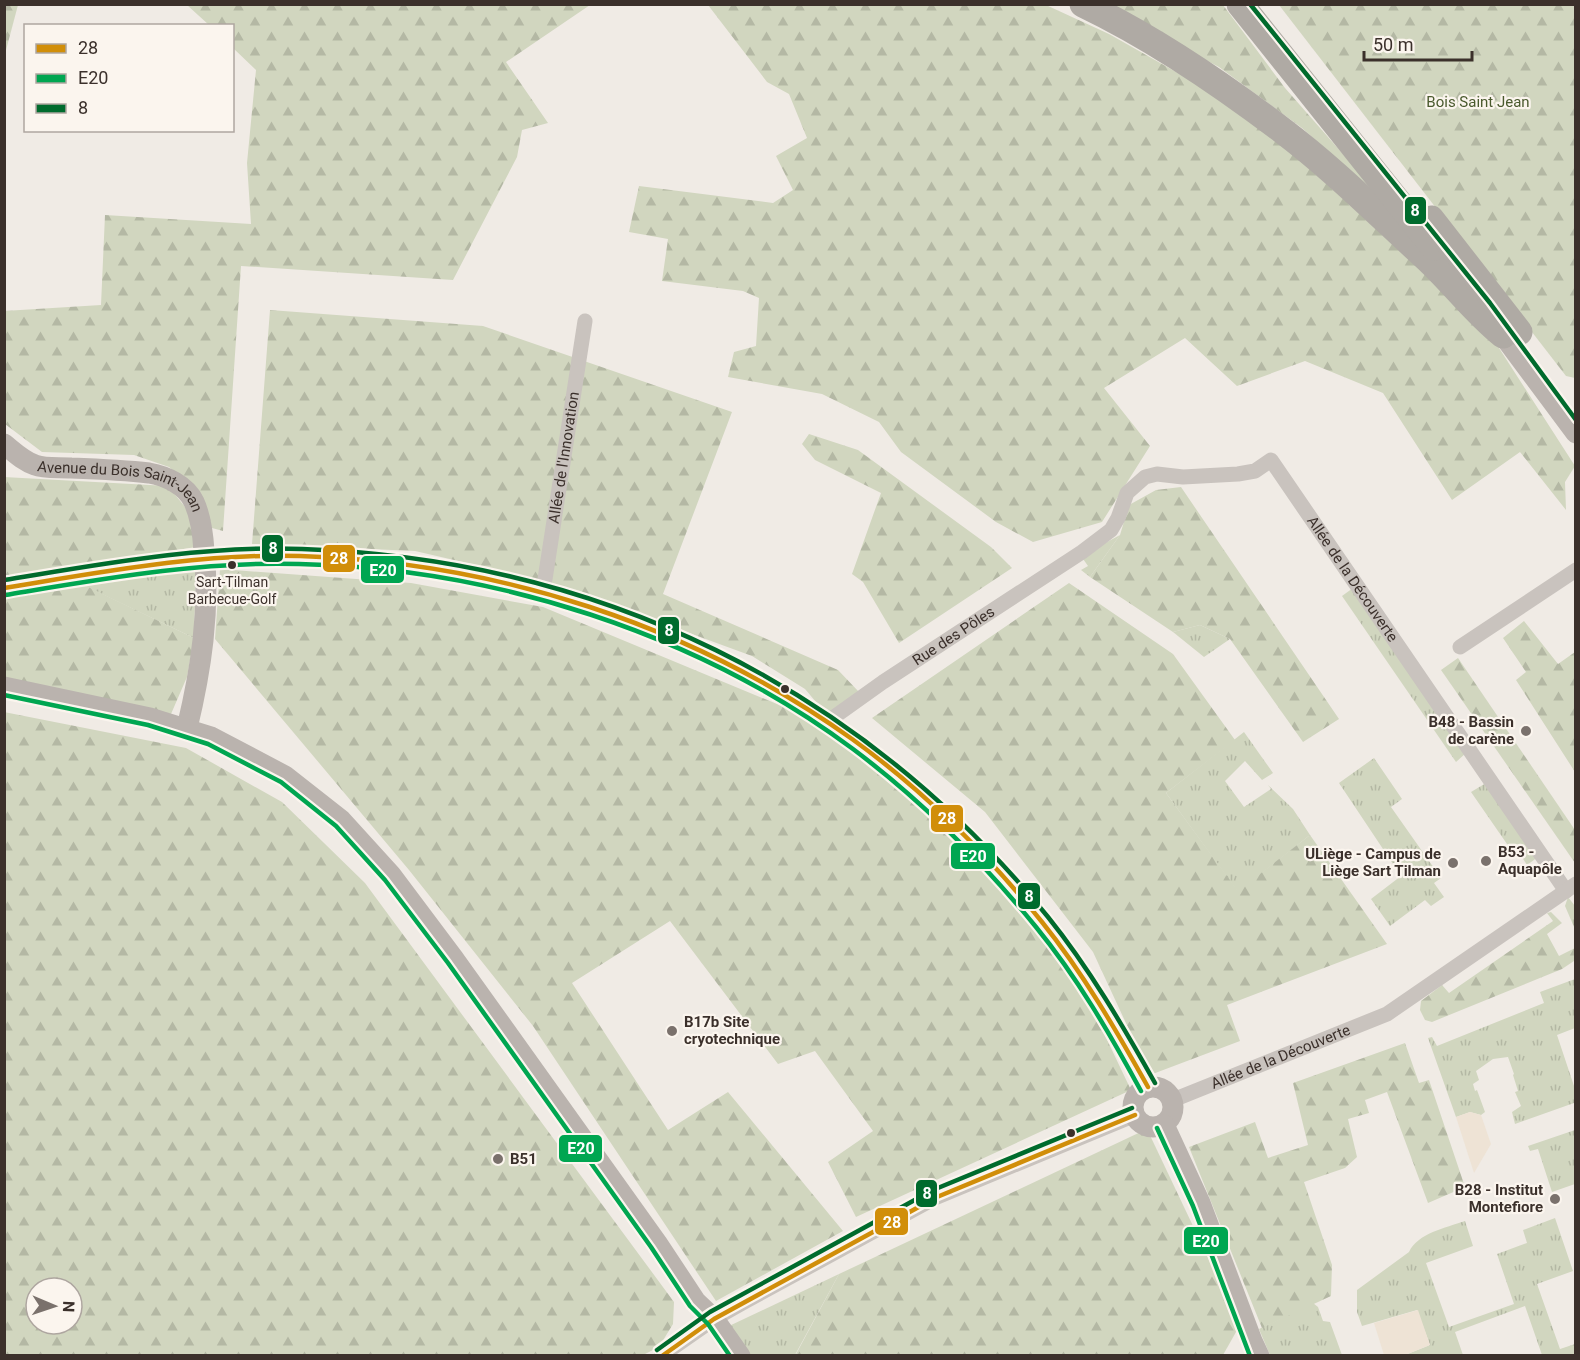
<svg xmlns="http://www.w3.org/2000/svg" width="1580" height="1360" viewBox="0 0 1580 1360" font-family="Roboto,sans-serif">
  <defs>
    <pattern id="grass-tufts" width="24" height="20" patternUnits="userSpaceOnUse" patternTransform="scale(1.5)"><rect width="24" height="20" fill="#d1d6bf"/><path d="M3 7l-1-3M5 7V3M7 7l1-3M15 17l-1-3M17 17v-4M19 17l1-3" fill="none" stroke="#b4b8a4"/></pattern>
    <pattern id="forest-firs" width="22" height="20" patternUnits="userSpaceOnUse" patternTransform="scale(1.5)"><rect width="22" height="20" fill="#d1d6bf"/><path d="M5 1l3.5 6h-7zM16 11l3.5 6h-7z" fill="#b4b8a4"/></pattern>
  </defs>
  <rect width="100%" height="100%" fill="#f0ebe5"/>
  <!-- grass -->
  <g fill="url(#grass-tufts)">
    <path d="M1120,535L1090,577L1081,570L1088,566L1081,556Z"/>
    <path d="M196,565L194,638L83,585Z"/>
    <path d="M1353,588L1466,753L1456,762L1342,596Z"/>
    <path d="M1200,625L1230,639L1204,657L1173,632Z"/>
    <path d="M1244,732L1273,773L1262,780L1245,761L1225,781L1244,807L1271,789L1268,785L1293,809L1310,835L1238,892L1166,793Z"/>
    <path d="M1374,758L1402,799L1391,807L1441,878L1434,883L1444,897L1431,906L1425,900L1390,926L1371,899L1401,876L1339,783Z"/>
    <path d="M1486,783L1538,857L1527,865L1520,854L1516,857L1471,792Z"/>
    <path d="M1568,897L1575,906V926L1574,927L1565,906Z"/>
    <path d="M1575,979V1028L1557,1035L1575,1089V1106L1574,1103L1515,1124L1512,1112L1521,1106L1515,1092L1518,1091L1513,1075L1514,1074L1508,1057L1493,1059L1476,1071L1479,1080L1473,1084L1475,1091L1477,1090L1485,1112L1481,1115L1470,1112L1456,1117L1428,1038L1432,1037L1437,1046L1544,1003L1540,992Z"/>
    <path d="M1575,1130V1184L1552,1192L1538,1149L1530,1151L1528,1146Z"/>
    <path d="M1555,1218L1573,1271L1537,1284L1560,1349L1575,1344V1355H1542L1525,1306L1455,1332L1463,1355H1405L1430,1345L1417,1310L1362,1326L1357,1312V1290L1409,1252C1418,1233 1445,1228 1465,1221L1473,1246L1426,1263L1449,1327L1514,1304L1497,1254L1527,1243L1523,1230Z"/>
    <path d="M839,1274L795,1355H748L729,1326Z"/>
    <path d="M1313,1303L1318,1307L1323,1321L1330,1322L1342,1355H1270L1259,1329Z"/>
  </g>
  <!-- forest -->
  <g fill="url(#forest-firs)" fill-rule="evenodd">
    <path d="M5,4L18,5L5,54L4,5Z"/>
    <path d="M187,5H590L506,62L548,123L522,130L517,157L453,280L241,266L223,531L212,528L196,490L169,467L134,455L42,452L5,424L4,311L101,305L105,215L251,224L247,163L256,70L233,48L232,26L209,25Z"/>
    <path d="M708,5H1046L1109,34L1208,90L1284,143L1490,334L1575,466L1565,482L1566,510L1520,452L1452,500L1383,393L1305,361L1237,386L1185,338L1104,388L1150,446L1102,522L1033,542L996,522L901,452L879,422L822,394L728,377L734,352L756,346L759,298L743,291L662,281L668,239L629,232L639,186L773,203L793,190L776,156L807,138L789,94L767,82Z"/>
    <path d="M1101,5H1223L1285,88L1385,202L1302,128L1219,67Z"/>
    <path d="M1279,5H1575V378L1566,376Z"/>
    <path d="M270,310L483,326L732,412L663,594L838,670L859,692L831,714L816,702L805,689L752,656L572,590L506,572L415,551L252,544Z"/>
    <path d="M809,434L858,450L991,547L1012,568L899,643L863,582L852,574L881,493L815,460L802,444Z"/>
    <path d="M4,477L168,486L194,518L196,547L90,564L84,585L194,638L187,677L171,714L5,679Z"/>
    <path d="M1181,487L1339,719L1303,742L1230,639L1200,625L1173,632L1090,577L1120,535L1129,505L1156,490Z"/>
    <path d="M220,569L411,583L543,607L825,724L962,838L1079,981L1131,1090L856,1217L828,1162L873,1131L815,1051L778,1064L670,921L572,983L668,1130L728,1092L843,1231L716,1301L533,1026L409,870L215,639Z"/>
    <path d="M1069,583L1173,654L1235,740L1166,793L1238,891L1310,835L1387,944L1227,1005L1240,1041L1150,1075L1093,952L985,812L872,718Z"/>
    <path d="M1524,621L1558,664L1575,652V772L1516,680L1526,672L1503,638Z"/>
    <path d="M1458,658L1575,830V863L1441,670Z"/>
    <path d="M4,712L186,748L282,802L365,883L674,1302L673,1324L659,1347L641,1356L5,1355ZM36,1288H72V1324H36Z"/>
    <path d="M1551,912L1562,923L1547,934L1559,956L1575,948L1574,961L1562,969L1432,1022L1425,1020L1420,1010L1421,1001L1442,985L1449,993L1553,921L1547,913Z"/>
    <path d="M1405,1043L1419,1083L1429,1080L1465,1187L1428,1203L1387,1092L1365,1100L1369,1113L1348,1119L1357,1157L1345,1168L1304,1182L1332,1265L1331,1296L1262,1328L1189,1147L1255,1122L1268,1158L1308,1145L1293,1083Z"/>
    <path d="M1147,1129L1240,1325L1223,1355L795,1356L839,1274Z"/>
  </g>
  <!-- plaza -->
  <g fill="#eee3d5">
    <path d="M1470,1112L1481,1115L1491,1144L1474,1173L1456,1117Z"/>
    <path d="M1418,1310L1430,1345L1405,1355H1384L1374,1323Z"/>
  </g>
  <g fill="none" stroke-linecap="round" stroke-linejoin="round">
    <!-- street -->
    <g stroke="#c9c3be" stroke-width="15">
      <path id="s1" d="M543,592L585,321"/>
      <path d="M1460,647L1576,570"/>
      <path id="s2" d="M827,722L883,682L1082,552L1111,530L1118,518L1127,493L1145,477L1157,474L1183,477L1238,474L1255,471L1271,460L1566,891"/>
      <path id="s3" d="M1173,1100L1387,1014L1576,884"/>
      <path d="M661,1356L714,1319L746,1301L937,1197L1135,1115"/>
    </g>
    <!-- secondary -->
    <g stroke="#bab3ae" stroke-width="21">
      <path d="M1503,335L1576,433"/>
      <path id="s4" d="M4,444C14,452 23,461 35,465C45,469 60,467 71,468C97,469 123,470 149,473C166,476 186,485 194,502C201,517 203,535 204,551C210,611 201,670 187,728"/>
      <path d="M4,588C102,572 201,554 300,556C485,560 669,618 824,720C907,775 979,846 1042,922C1083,973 1117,1030 1148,1087"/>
      <path d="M4,687L150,718L211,737L285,776L341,820L391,875L454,959L657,1243L696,1302L714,1319L740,1356"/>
      <circle cx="1153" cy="1107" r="20"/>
      <path d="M1164,1125L1200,1203L1252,1341L1259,1356"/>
    </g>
    <!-- highway -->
    <g stroke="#afaaa4" stroke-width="27">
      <path d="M1083,4C1154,38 1220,83 1283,131C1332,168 1377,213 1423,255C1451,280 1473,311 1503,335"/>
      <path d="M1240,4L1434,247"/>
      <path d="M1431,219L1519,332"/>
    </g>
    <!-- bus-1 casing -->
    <g stroke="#fbf5ee" stroke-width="9">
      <g id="bus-1">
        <path d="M4,588C102,572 201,553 300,556C497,562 692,625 852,739C923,790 987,854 1042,922C1083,973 1116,1030 1148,1087"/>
        <path d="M662,1356L714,1319L937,1197L1135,1115"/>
      </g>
    </g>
    <!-- bus-2 casing -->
    <g stroke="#fbf5ee" stroke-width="9">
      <g id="bus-2">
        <path d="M5,595C102,579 201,561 299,564C493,568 697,633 853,749C921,800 982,861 1036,927C1077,977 1110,1034 1141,1091"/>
        <path d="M4,695L148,725L208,744L281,782L336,826L385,880L448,963L651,1247L690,1306L708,1324L730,1356"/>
        <path d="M1157,1128L1193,1206L1250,1356"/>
      </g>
    </g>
    <!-- bus-3 casing -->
    <g stroke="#fbf5ee" stroke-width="9">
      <g id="bus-3">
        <path d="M1250,4L1490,303L1576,420"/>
        <path d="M4,580C102,564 203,545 302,549C599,559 860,686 1048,917C1089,968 1123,1026 1155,1083"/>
        <path d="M657,1350L710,1312L933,1190L1132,1108"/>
      </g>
    </g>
    <!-- bus-1 -->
    <use href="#bus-1" stroke="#d18e09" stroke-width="4.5"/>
    <!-- bus-2 -->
    <use href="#bus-2" stroke="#00a651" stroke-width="4.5"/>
    <!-- bus-3 -->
    <use href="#bus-3" stroke="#006b2d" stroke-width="4.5"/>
  </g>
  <!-- markers -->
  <g fill="#3b302b" stroke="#fbf5ee" stroke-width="2">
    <circle cx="232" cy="565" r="5"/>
    <circle cx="785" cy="689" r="5"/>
    <circle cx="1071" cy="1133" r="5"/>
  </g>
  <g fill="#7a716c" stroke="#fbf5ee" stroke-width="2">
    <circle cx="1526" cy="731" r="6"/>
    <circle cx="1486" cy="861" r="6"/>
    <circle cx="1453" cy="863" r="6"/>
    <circle cx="672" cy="1031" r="6"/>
    <circle cx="498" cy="1159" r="6"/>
    <circle cx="1555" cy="1199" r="6"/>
  </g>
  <g text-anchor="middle" stroke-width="4.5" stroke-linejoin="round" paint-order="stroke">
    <!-- bus labels -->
    <g font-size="14" fill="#3b302b" stroke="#fbf5ee">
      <text x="232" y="587">Sart-Tilman<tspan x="232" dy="17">Barbecue-Golf</tspan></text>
    </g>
    <!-- park labels -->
    <g font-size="15" fill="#4a5a2e" stroke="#fbf5ee">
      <text x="1478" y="107">Bois Saint Jean</text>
    </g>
    <!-- street labels -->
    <g font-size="15" fill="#3b302b" stroke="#fbf5ee">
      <text dy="5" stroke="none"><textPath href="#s1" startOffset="136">Allée de l'Innovation</textPath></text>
      <text dy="5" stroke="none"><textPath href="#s4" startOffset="129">Avenue du Bois Saint-Jean</textPath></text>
      <text dy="5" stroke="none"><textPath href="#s2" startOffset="682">Allée de la Découverte</textPath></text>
      <text dy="5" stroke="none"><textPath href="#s2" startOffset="153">Rue des Pôles</textPath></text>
      <text dy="5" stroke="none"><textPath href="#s3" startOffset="116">Allée de la Découverte</textPath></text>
    </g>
    <!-- poi labels -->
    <g font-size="15" font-weight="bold" fill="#3b302b" stroke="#fbf5ee" text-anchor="end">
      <text x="1514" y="727">B48 - Bassin<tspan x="1514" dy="17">de carène</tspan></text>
      <text x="1498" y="857" text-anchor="start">B53 -<tspan x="1498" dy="17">Aquapôle</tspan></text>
      <text x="1441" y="859">ULiège - Campus de<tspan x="1441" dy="17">Liège Sart Tilman</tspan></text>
      <text x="684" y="1027" text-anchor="start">B17b Site<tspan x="684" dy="17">cryotechnique</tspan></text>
      <text x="510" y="1164" text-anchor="start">B51</text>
      <text x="1543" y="1195">B28 - Institut<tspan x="1543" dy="17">Montefiore</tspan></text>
    </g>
  </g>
  <g stroke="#fbf5ee" stroke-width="2">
    <rect x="1404" y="196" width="23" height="29" rx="6" fill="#006b2d"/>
    <rect x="261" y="534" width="23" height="29" rx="6" fill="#006b2d"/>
    <rect x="322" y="544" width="34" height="29" rx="6" fill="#d18e09"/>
    <rect x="360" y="555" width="45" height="29" rx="6" fill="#00a651"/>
    <rect x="657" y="616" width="23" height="29" rx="6" fill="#006b2d"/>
    <rect x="930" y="804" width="34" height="29" rx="6" fill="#d18e09"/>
    <rect x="950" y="842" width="46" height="28" rx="6" fill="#00a651"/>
    <rect x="1017" y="882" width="24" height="28" rx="6" fill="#006b2d"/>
    <rect x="558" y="1134" width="45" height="29" rx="6" fill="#00a651"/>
    <rect x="915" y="1179" width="23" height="29" rx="6" fill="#006b2d"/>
    <rect x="874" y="1207" width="35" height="29" rx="6" fill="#d18e09"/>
    <rect x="1183" y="1226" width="46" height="29" rx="6" fill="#00a651"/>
  </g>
  <g font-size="16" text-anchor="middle" font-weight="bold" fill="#fff">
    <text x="1415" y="216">8</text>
    <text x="273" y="554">8</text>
    <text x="339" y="564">28</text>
    <text x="383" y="576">E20</text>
    <text x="669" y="636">8</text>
    <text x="947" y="824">28</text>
    <text x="973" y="862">E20</text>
    <text x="1029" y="902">8</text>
    <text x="581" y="1154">E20</text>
    <text x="927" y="1199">8</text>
    <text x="892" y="1228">28</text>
    <text x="1206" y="1247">E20</text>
  </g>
  <!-- border -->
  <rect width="1580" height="1360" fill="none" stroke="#3b302b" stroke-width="12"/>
  <!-- legend -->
  <rect x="24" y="24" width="210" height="108" fill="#fbf5ee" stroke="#aea6a0" stroke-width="1.5"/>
  <rect x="36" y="44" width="30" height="9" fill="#d18e09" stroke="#aea6a0" stroke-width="1.5"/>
  <text x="78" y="54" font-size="18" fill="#3b302b">28</text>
  <rect x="36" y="74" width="30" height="9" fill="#00a651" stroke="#aea6a0" stroke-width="1.5"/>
  <text x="78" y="84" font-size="18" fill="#3b302b">E20</text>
  <rect x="36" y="104" width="30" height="9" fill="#006b2d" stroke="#aea6a0" stroke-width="1.5"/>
  <text x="78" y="114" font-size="18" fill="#3b302b">8</text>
  <!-- north arrow -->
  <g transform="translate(54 1306) rotate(92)"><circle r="28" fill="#fbf5ee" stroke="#aea6a0" stroke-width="1.5"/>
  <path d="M0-4.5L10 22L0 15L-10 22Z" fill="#7a716c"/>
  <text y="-9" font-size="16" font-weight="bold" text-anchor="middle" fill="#3b302b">N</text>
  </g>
  <!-- scale -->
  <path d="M1364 51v9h108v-9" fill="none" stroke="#3b302b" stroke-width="3"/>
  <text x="1373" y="51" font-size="18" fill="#3b302b" stroke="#fbf5ee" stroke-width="4.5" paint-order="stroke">50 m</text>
</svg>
